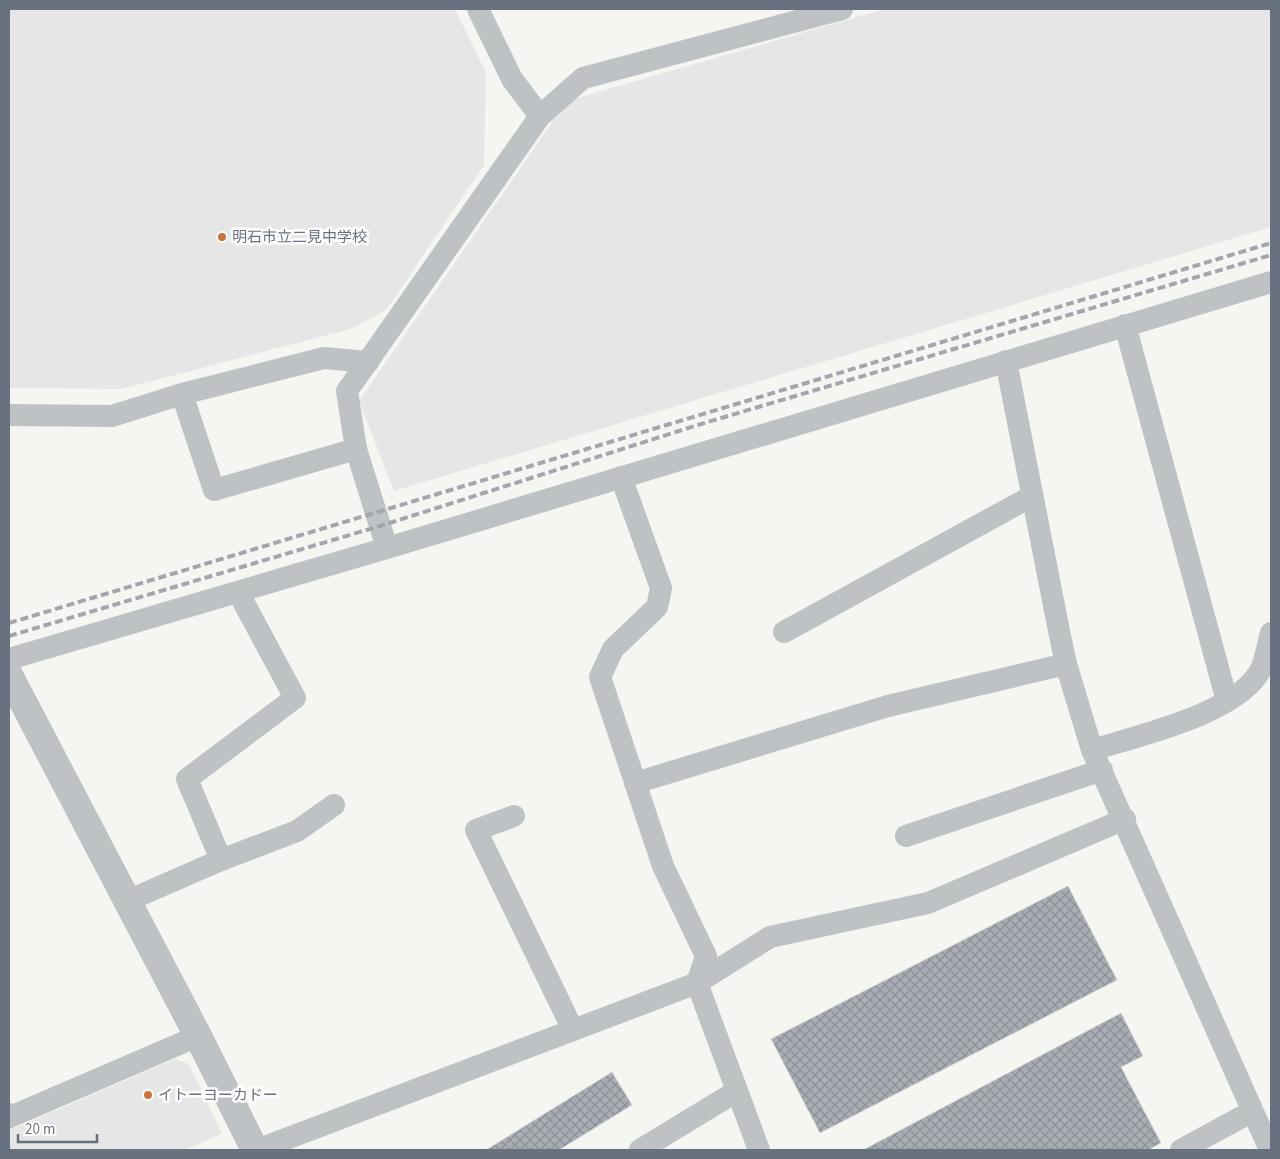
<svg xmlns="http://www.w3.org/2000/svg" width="1280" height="1159" viewBox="0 0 1280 1159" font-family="'Source Sans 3','Noto Sans JP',sans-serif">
  <defs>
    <pattern id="building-cross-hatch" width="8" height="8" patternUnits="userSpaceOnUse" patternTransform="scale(1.25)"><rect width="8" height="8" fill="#a8adb3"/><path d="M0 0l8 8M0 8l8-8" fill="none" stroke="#8d9197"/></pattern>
  </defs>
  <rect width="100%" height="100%" fill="#f5f5f2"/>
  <!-- built -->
  <g fill="#e5e6e5">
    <path d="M9,9H455L486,73L484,165L387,309L354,328L121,389L9,388Z"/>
    <path d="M885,9H1271V227L394,491L359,401L567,101Z"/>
    <path d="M175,1059L189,1064L222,1134L184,1150H9V1126L15,1128Z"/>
  </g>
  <!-- building -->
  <g fill="url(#building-cross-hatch)" stroke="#d6d6d5">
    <path d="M1068,886L1117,980L820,1133L771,1039Z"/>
    <path d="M1121,1013L1143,1056L1121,1067L1161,1143L1148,1150H863Z"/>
    <path d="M612,1072L632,1105L559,1150H486Z"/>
  </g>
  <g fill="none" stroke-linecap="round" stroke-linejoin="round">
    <!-- minor -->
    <g stroke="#bfc2c5" stroke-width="22">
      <path d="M478,9L512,79L540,116"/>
      <path d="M1125,325L1227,701"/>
      <path d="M1006,361L1059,631L1066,664L1092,750L1270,1150"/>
      <path d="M182,394L214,490L356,449"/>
      <path d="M9,415L112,416L182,394L324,358L368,362"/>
      <path d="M621,477L661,588L657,607L613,649L600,677L663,866L706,956L697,983L759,1150"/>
      <path d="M387,548L356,449L347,391L540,116L583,78L842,9"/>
      <path d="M784,632L1032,496"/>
      <path d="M9,659L387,548L1271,282"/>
      <path d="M1092,750C1137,736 1242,713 1262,667C1266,656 1268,644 1271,633"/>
      <path d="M635,783L888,706L1066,664"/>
      <path d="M514,816L476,830L573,1030"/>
      <path d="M906,836L1102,770"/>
      <path d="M221,860L297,831L334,805"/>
      <path d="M127,901L221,860L187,779L295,698L238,592"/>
      <path d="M9,1114L10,1117L198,1036"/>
      <path d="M257,1150L697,983L770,937L928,903L1125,819"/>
      <path d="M640,1150L737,1091"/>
      <path d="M1181,1150L1251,1112"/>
    </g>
    <!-- tertiary -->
    <path stroke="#bfc2c5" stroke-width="28" d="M9,675L198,1036L255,1150"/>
    <!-- rail -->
    <g stroke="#a3a6ac" stroke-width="4" stroke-dasharray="8 4" stroke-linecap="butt">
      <path d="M9,623L1271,243"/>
      <path d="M9,636L380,526L701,424L1271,255"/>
    </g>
  </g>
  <!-- markers -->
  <g fill="#cb733c" stroke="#fff" stroke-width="2">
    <circle cx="222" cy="237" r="5"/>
    <circle cx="148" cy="1095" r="5"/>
  </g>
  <g text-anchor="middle" stroke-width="5" stroke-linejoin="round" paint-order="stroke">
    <!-- poi labels -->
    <g font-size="15" fill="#68717f" stroke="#fff" text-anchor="start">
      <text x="232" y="242">明石市立二見中学校</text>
      <text x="158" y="1100">イトーヨーカドー</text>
    </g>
  </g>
  <!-- border -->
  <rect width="1280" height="1159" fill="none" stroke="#68717f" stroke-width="20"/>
  <!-- scale -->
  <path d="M18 1134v8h79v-8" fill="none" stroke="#68717f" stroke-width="2.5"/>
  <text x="25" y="1134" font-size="15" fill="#68717f" stroke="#ffffff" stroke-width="4" paint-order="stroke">20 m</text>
</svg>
